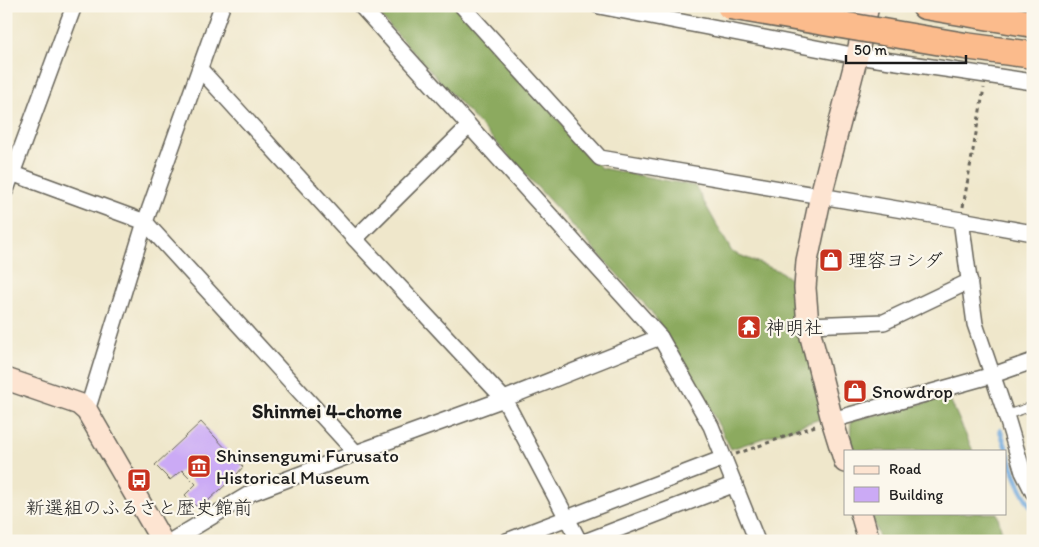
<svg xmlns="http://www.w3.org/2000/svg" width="1039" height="547" viewBox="0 0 1039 547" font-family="Itim,'Klee One',sans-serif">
  <rect width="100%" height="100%" fill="#fbf7ec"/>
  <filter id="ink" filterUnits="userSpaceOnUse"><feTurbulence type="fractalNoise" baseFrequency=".02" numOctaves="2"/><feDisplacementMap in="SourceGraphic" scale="10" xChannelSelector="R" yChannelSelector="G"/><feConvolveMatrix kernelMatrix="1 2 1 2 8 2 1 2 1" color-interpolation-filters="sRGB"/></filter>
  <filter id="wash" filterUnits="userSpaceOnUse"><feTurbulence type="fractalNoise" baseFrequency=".0096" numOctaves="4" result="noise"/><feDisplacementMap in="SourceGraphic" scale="20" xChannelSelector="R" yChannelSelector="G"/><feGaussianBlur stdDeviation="1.12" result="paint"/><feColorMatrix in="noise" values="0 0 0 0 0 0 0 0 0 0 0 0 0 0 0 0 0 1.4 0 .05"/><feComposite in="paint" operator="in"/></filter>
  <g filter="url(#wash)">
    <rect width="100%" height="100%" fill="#efe7cb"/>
    <!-- forest -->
    <g fill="#8caa5e" stroke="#54633d">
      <path d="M371,6H458L601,168L695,186L732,252L781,272L797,284L826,417L731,449L692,374L650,310Z"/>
      <path d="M949,397L973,451H852L850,445L851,421Z"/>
      <path d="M871,513H997L1004,541H880Z"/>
    </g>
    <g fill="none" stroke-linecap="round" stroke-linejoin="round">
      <!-- stream -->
      <path stroke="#6ba6db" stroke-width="5" d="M1000,430C1008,452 1018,491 1033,509"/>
    </g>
    <g id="blocks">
      <!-- building -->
      <path fill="#cbaaf5" d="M201,422L243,467L237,474L242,479L236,485L231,480L199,509L185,495L196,484L182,470L170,480L155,465Z"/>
    </g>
  </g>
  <g filter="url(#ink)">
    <use href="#blocks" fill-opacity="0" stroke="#666359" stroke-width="1"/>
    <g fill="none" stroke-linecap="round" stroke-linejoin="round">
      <!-- lane casing -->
      <g stroke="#666359" stroke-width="10">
        <path id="lane" d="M1006,415L1033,406"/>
      </g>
      <!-- street casing -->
      <g stroke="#666359" stroke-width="18">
        <g id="street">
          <path d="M361,6L660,337L711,426L757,541"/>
          <path d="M462,6L600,158L961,220"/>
          <path d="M599,6L857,56L1033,82"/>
          <path d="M200,69L355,239L504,399L579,541"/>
          <path d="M6,171L145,222L356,453"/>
          <path d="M6,190L74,6"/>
          <path d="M1033,233L961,220L975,324L1006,415L1023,472L1033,492"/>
          <path d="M355,239L469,126"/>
          <path d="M808,325L884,322L970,281"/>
          <path d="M87,411L145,222L222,6"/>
          <path d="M832,420L993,375L1033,361"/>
          <path d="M171,541L251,493L356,453L504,399L660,337"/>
          <path d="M507,541L724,458"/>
          <path d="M587,541L735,484"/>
        </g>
      </g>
      <!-- secondary casing -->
      <g stroke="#666359" stroke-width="24">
        <g id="secondary">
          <path d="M6,379L79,404L87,411L162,541"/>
          <path d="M845,462L832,420L808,325L805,288L807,261L821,195L857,56L868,6"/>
          <path d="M861,513L869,541"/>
        </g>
      </g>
      <!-- highway casing -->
      <g stroke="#666359" stroke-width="29">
        <path id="highway" d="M925,6L1033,24"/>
      </g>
      <!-- path -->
      <g stroke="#666359" stroke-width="3" stroke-dasharray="4 4" stroke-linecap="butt">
        <path d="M963,207L984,88"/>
        <path d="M736,454L815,426"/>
      </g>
      <!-- lane -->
      <use href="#lane" stroke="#fff" stroke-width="8"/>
      <!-- street -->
      <use href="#street" stroke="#fff" stroke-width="15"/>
      <!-- secondary -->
      <use href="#secondary" stroke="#fde4d1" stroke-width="21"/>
      <!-- highway -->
      <use href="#highway" stroke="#fbbb8c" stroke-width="26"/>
      <!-- highway-bridge casing -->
      <g stroke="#666359" stroke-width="29" stroke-linecap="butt">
        <path id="highway-bridge" d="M730,6L965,46L1033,55"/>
      </g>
      <!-- highway-bridge -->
      <use href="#highway-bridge" stroke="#fbbb8c" stroke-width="26"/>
    </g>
  </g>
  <!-- icons -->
  <defs>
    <g id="shop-square" transform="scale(1.25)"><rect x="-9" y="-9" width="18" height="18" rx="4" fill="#c8321e" stroke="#fbf7ec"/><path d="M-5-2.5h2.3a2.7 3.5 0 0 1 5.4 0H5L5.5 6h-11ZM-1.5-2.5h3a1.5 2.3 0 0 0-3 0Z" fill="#fff"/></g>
    <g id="temple-square" transform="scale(1.25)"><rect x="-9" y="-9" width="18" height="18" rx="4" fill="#c8321e" stroke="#fbf7ec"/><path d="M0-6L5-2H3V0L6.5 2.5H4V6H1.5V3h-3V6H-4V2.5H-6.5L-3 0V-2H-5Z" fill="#fff"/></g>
    <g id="museum-square" transform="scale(1.25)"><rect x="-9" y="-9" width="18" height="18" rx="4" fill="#c8321e" stroke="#fbf7ec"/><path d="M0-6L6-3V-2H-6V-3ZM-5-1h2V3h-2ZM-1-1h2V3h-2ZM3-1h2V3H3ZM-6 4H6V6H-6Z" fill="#fff"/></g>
    <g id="bus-square" transform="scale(1.25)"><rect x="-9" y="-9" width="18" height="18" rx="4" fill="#c8321e" stroke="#fbf7ec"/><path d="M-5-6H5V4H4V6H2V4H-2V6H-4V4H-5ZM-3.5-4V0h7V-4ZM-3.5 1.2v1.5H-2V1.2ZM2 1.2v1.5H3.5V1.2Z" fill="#fff"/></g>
  </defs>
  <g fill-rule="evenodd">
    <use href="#shop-square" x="831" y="260"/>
    <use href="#temple-square" x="749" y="327"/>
    <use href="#shop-square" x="855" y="391"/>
    <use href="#museum-square" x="199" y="466"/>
    <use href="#bus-square" x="139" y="480"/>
  </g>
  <g text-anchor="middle" stroke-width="4.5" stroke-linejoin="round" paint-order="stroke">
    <!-- poi labels -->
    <g font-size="19" fill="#1c1c1c" stroke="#fbf7ec" text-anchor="start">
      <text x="848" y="267">理容ヨシダ</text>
      <text x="766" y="334">神明社</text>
      <text x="872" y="398">Snowdrop</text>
      <text x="216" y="462">Shinsengumi Furusato<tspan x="216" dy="22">Historical Museum</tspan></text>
      <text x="139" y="514" text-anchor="middle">新選組のふるさと歴史館前</text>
    </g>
    <!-- neighbourhood labels -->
    <g font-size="20" font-weight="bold" fill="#1c1c1c" stroke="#fbf7ec">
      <text x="327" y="418">Shinmei 4-chome</text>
    </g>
  </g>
  <!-- margin -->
  <rect width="1039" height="547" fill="none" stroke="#fbf7ec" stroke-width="25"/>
  <!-- legend -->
  <rect x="844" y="450" width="162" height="65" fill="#fbf7ec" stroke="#a29f99"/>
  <rect x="854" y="466" width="25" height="8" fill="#fde4d1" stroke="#a29f99"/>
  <text x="889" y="474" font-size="15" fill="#1c1c1c">Road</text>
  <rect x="854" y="487" width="25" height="15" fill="#cbaaf5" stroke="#a29f99"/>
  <text x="889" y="500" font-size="15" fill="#1c1c1c">Building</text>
  <!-- scale -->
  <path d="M846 55v8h120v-8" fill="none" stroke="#1c1c1c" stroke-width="2.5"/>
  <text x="854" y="55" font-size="15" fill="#1c1c1c" stroke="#fbf7ec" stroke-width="4" paint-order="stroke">50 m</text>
</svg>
